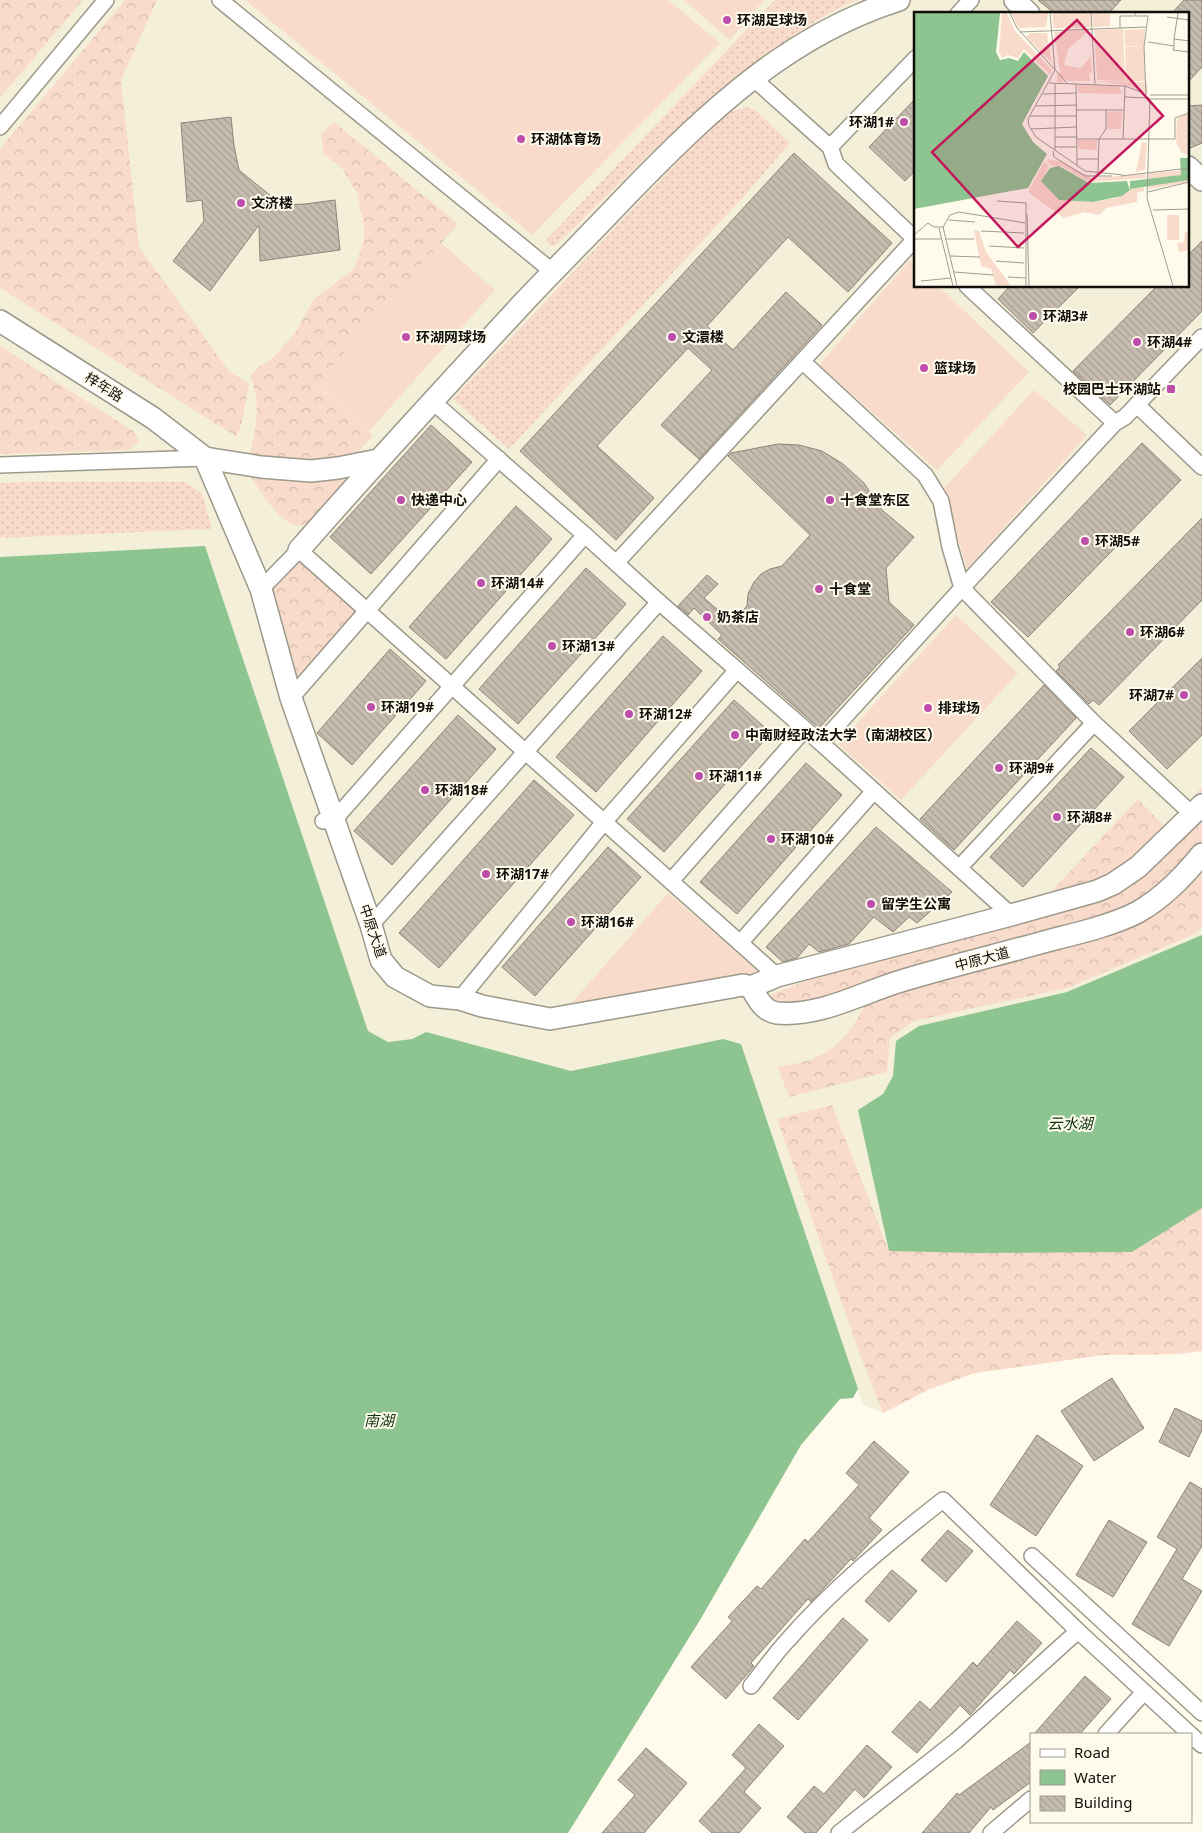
<svg xmlns="http://www.w3.org/2000/svg" width="1202" height="1833" viewBox="0 0 1202 1833" font-family="'Noto Sans','Noto Sans SC',sans-serif">
  <defs>
    <pattern id="grass-dots" width="8" height="8" patternUnits="userSpaceOnUse" patternTransform="scale(1.25)"><rect width="8" height="8" fill="#f9dbcb"/><path d="M2 2h.1M6 6h.1" fill="none" stroke="#d4bbad" stroke-width="1.8" stroke-linecap="round"/></pattern>
    <pattern id="forest-crowns" width="20" height="18" patternUnits="userSpaceOnUse" patternTransform="scale(1.25)"><rect width="20" height="18" fill="#f9dbcb"/><path d="M2 6a3 3 0 1 1 6 0M12 15a3 3 0 1 1 6 0" fill="none" stroke="#d4bbad"/></pattern>
    <pattern id="building-back-hatch" width="6" height="6" patternUnits="userSpaceOnUse" patternTransform="scale(1.25)"><rect width="6" height="6" fill="#c6bcaf"/><path d="M-1 5l2 2M0 0l6 6M5-1l2 2" fill="none" stroke="#a9a095"/></pattern>
  </defs>
  <rect width="100%" height="100%" fill="#fffbec"/>
  <!-- built -->
  <path fill="#f4efd9" fill-rule="evenodd" d="M0,0H1202V1351L1177,1354L1104,1355L975,1373L930,1389L883,1413L863,1405L741,1044L723,1039L571,1071L426,1032L412,1039L388,1042L368,1031L205,546L0,557ZM916,14H1188V286H916Z"/>
  <!-- grass -->
  <g fill="url(#grass-dots)">
    <path d="M775,0H857C826,12 796,34 769,53C691,110 623,180 554,247L545,241Z"/>
    <path d="M746,107L755,110L790,143L746,194L509,449L453,399L719,118L733,111Z"/>
    <path d="M39,482H185L202,493L212,529L0,538V483Z"/>
  </g>
  <!-- forest -->
  <g fill="url(#forest-crowns)">
    <path d="M0,0H83L0,98Z"/>
    <path d="M125,0H157L121,80L139,247L229,371L249,384L243,418L237,437L0,288V149Z"/>
    <path d="M334,122L458,224L316,385L373,435L347,465L272,467L250,453C257,425 261,403 250,376L260,366L273,358L296,332L314,299L353,270L359,256L364,239V227L357,193L342,168L323,153L321,134Z"/>
    <path d="M0,346L133,431L139,441L129,450L0,454Z"/>
    <path d="M246,470L353,473L307,523C303,525 300,526 296,525C277,522 257,484 246,470Z"/>
    <path d="M300,555L362,612L300,683L272,586Z"/>
    <path d="M1202,787V848L1160,891L1111,917L786,1007L767,996L859,961L1046,897L1138,799L1165,827Z"/>
    <path d="M1202,861V927L1197,933L1067,988L914,1021L890,1038L887,1072L789,1097L778,1067C791,1064 805,1063 817,1057C845,1044 856,1022 870,996L1122,924Z"/>
    <path d="M832,1105L889,1251L1132,1252L1202,1208V1351L1177,1354L1104,1355L975,1373L930,1389L883,1413L859,1352L777,1119Z"/>
  </g>
  <!-- garden -->
  <g fill="#f9dbcb">
    <path d="M245,0H668L720,43L532,235Z"/>
    <path d="M684,0H764L730,40Z"/>
    <path d="M441,243L495,290L369,431L316,384Z"/>
    <path d="M910,260L916,266V286H938L1029,372L937,470L819,365Z"/>
    <path d="M1034,390L1087,435L967,569L943,489Z"/>
    <path d="M956,615L1018,673L901,800L838,744Z"/>
    <path d="M668,893L763,975L563,1013Z"/>
  </g>
  <!-- water -->
  <g fill="#8dc48f">
    <path d="M205,546L368,1031L388,1042L412,1039L426,1032L571,1071L723,1039L741,1044L858,1389L853,1398L840,1399L801,1445L700,1620L568,1833H0V557Z"/>
    <path d="M1202,935V1208L1132,1252L975,1253L889,1251L858,1110L883,1094L893,1076L896,1041L919,1026L1067,992Z"/>
  </g>
  <!-- building -->
  <g fill="url(#building-back-hatch)" stroke="#8e8479">
    <path d="M1038,0H1121L1108,14H1055Z"/>
    <path d="M1184,0H1202V67L1188,82V14H1171Z"/>
    <path d="M916,98V170L905,181L869,147Z"/>
    <path d="M1202,105V143L1188,149V106Z"/>
    <path d="M231,117L234,146L239,170L282,205L305,204L335,200L340,250L260,261L259,225L210,291L173,261L204,221L202,200L187,202L181,123Z"/>
    <path d="M794,153L892,243L848,292L788,237L707,326L733,350L786,292L822,325L699,459L661,425L712,370L688,348L597,446L654,498L616,540L520,451Z"/>
    <path d="M1202,241V311L1110,405L1073,371L1157,286H1188V255Z"/>
    <path d="M1010,286H1080L1033,333L998,299Z"/>
    <path d="M431,425L472,462L371,574L330,537Z"/>
    <path d="M1142,443L1181,480L1028,637L991,602Z"/>
    <path d="M778,444L799,445L822,451L843,464L864,483L881,509L914,537L886,568L889,602L914,625L819,728L718,639L722,635L694,608L688,615L678,606L707,575L718,584L704,598L732,622L747,606L748,594L754,582L761,574L770,569L782,566L810,535L728,456L731,453Z"/>
    <path d="M516,506L552,539L446,659L409,627Z"/>
    <path d="M1202,518V600L1099,705L1093,700L1089,704L1056,671L1060,667L1058,665Z"/>
    <path d="M586,568L626,604L518,724L479,689Z"/>
    <path d="M663,636L702,671L596,792L556,757Z"/>
    <path d="M390,649L426,681L352,765L317,733Z"/>
    <path d="M1202,658V735L1167,769L1129,731Z"/>
    <path d="M1044,685L1076,718L954,850L920,819Z"/>
    <path d="M734,700L771,733L664,852L627,819Z"/>
    <path d="M458,715L496,749L392,865L354,831Z"/>
    <path d="M1091,748L1124,777L1023,887L990,857Z"/>
    <path d="M806,763L842,795L737,914L700,882Z"/>
    <path d="M534,780L574,815L439,968L399,933Z"/>
    <path d="M876,827L952,892L917,923L909,917L893,932L874,917L849,944L819,952L809,944L797,958L783,962L766,947Z"/>
    <path d="M608,847L641,877L535,996L502,967Z"/>
    <path d="M1112,1378L1144,1428L1094,1461L1061,1411Z"/>
    <path d="M1175,1408L1202,1421V1430L1189,1457L1159,1442Z"/>
    <path d="M1037,1435L1083,1466L1036,1536L990,1505Z"/>
    <path d="M874,1441L909,1472L869,1518L882,1530L853,1561L851,1559L811,1602L808,1599L751,1663L754,1666L726,1699L691,1667L732,1621L728,1617L757,1586L761,1589L805,1539L808,1542L859,1485L846,1473Z"/>
    <path d="M1190,1482L1202,1489V1546L1182,1579L1202,1591L1169,1646L1132,1624L1177,1549L1157,1537Z"/>
    <path d="M1109,1520L1147,1542L1113,1597L1076,1575Z"/>
    <path d="M948,1530L973,1551L946,1582L921,1560Z"/>
    <path d="M892,1570L917,1591L889,1622L865,1601Z"/>
    <path d="M843,1618L868,1640L798,1720L773,1698Z"/>
    <path d="M1017,1621L1042,1643L1014,1674L1010,1670L970,1715L960,1705L917,1753L892,1732L920,1701L930,1710L973,1662L977,1666Z"/>
    <path d="M1085,1676L1111,1699L1080,1734H1034Z"/>
    <path d="M759,1724L784,1746L744,1792L761,1808L739,1833H712L699,1821L746,1768L732,1755Z"/>
    <path d="M1031,1742V1782L993,1810L991,1807L969,1833H922L957,1793L959,1795Z"/>
    <path d="M867,1745L892,1767L864,1798L855,1789L816,1833H805L787,1817L814,1786L824,1794Z"/>
    <path d="M646,1748L687,1783L644,1833H602L635,1795L618,1780Z"/>
  </g>
  <g fill="none" stroke-linecap="round" stroke-linejoin="round">
    <!-- street casing -->
    <g stroke="#9c998b" stroke-width="18">
      <g id="street">
        <path d="M220,0L553,272"/>
        <path d="M958,14L971,0"/>
        <path d="M753,78L830,147L836,164L916,240"/>
        <path d="M0,127L106,0"/>
        <path d="M830,147L916,58"/>
        <path d="M967,286L1115,423"/>
        <path d="M803,362L925,475L941,501L950,547L962,588L1094,723L1193,815"/>
        <path d="M432,401L585,535L659,602L821,743L1011,915"/>
        <path d="M1137,405L1202,467"/>
        <path d="M0,465L205,458"/>
        <path d="M616,563L915,239"/>
        <path d="M261,589L299,550L777,976"/>
        <path d="M291,698L499,459"/>
        <path d="M821,743L962,588L1115,423L1125,417L1202,337"/>
        <path d="M323,821L334,820L585,535"/>
        <path d="M959,868L1094,723"/>
        <path d="M671,881L805,729"/>
        <path d="M371,925L659,602"/>
        <path d="M740,943L874,791"/>
        <path d="M460,999L604,822L737,670"/>
        <path d="M1032,1556L1202,1713"/>
        <path d="M751,1686C763,1671 774,1655 787,1641C833,1588 888,1543 943,1500L1078,1631L1190,1734"/>
        <path d="M1106,1734L1144,1692"/>
        <path d="M1191,1735L1202,1745"/>
        <path d="M839,1833L956,1741L1078,1631"/>
        <path d="M991,1833L1031,1799"/>
      </g>
    </g>
    <!-- secondary casing -->
    <g stroke="#9c998b" stroke-width="24">
      <g id="secondary">
        <path d="M1015,0L1029,14"/>
        <path d="M1188,167L1202,180"/>
        <path d="M0,321L153,418L205,458L261,467L311,471L338,468L378,460"/>
        <path d="M205,458L261,589L291,698L371,925L381,960L395,977L430,996L460,999L482,1006L550,1019L743,985L751,987L777,976L1011,915L1097,891L1113,884L1138,867L1202,805"/>
        <path d="M299,550C372,466 448,384 524,302C559,265 595,229 630,192C709,111 788,35 899,0"/>
        <path d="M751,987C757,998 763,1011 777,1013C820,1017 861,993 901,981C951,966 1001,954 1051,940C1079,933 1113,925 1138,912C1164,897 1183,877 1202,854"/>
      </g>
    </g>
    <!-- street -->
    <use href="#street" stroke="#fff" stroke-width="15"/>
    <!-- secondary -->
    <use href="#secondary" stroke="#fff" stroke-width="21"/>
  </g>
  <!-- markers -->
  <g fill="#bc4daa" stroke="#fffbec" stroke-width="2">
    <circle cx="727" cy="20" r="5"/>
    <circle cx="904" cy="122" r="5"/>
    <circle cx="521" cy="139" r="5"/>
    <circle cx="241" cy="203" r="5"/>
    <circle cx="1033" cy="316" r="5"/>
    <circle cx="406" cy="337" r="5"/>
    <circle cx="672" cy="337" r="5"/>
    <circle cx="1137" cy="342" r="5"/>
    <circle cx="924" cy="368" r="5"/>
    <rect x="1166" y="384" width="10" height="10" rx="2.5"/>
    <circle cx="401" cy="500" r="5"/>
    <circle cx="830" cy="500" r="5"/>
    <circle cx="1085" cy="541" r="5"/>
    <circle cx="481" cy="583" r="5"/>
    <circle cx="819" cy="589" r="5"/>
    <circle cx="707" cy="617" r="5"/>
    <circle cx="1130" cy="632" r="5"/>
    <circle cx="552" cy="646" r="5"/>
    <circle cx="1184" cy="695" r="5"/>
    <circle cx="371" cy="707" r="5"/>
    <circle cx="928" cy="708" r="5"/>
    <circle cx="629" cy="714" r="5"/>
    <circle cx="735" cy="735" r="5"/>
    <circle cx="999" cy="768" r="5"/>
    <circle cx="699" cy="776" r="5"/>
    <circle cx="425" cy="790" r="5"/>
    <circle cx="1057" cy="817" r="5"/>
    <circle cx="771" cy="839" r="5"/>
    <circle cx="486" cy="874" r="5"/>
    <circle cx="871" cy="904" r="5"/>
    <circle cx="571" cy="922" r="5"/>
  </g>
  <g text-anchor="middle" stroke-width="4" stroke-linejoin="round" paint-order="stroke">
    <!-- poi labels -->
    <g font-size="14" font-weight="bold" fill="#0f0e09" stroke="#fffbec" text-anchor="start">
      <text x="737" y="25">环湖足球场</text>
      <text x="894" y="127" text-anchor="end">环湖1#</text>
      <text x="531" y="144">环湖体育场</text>
      <text x="251" y="208">文济楼</text>
      <text x="1043" y="321">环湖3#</text>
      <text x="416" y="342">环湖网球场</text>
      <text x="682" y="342">文澴楼</text>
      <text x="1147" y="347">环湖4#</text>
      <text x="934" y="373">篮球场</text>
      <text x="1161" y="394" text-anchor="end">校园巴士环湖站</text>
      <text x="411" y="505">快递中心</text>
      <text x="840" y="505">十食堂东区</text>
      <text x="1095" y="546">环湖5#</text>
      <text x="491" y="588">环湖14#</text>
      <text x="829" y="594">十食堂</text>
      <text x="717" y="622">奶茶店</text>
      <text x="1140" y="637">环湖6#</text>
      <text x="562" y="651">环湖13#</text>
      <text x="1174" y="700" text-anchor="end">环湖7#</text>
      <text x="381" y="712">环湖19#</text>
      <text x="938" y="713">排球场</text>
      <text x="639" y="719">环湖12#</text>
      <text x="745" y="740">中南财经政法大学（南湖校区）</text>
      <text x="1009" y="773">环湖9#</text>
      <text x="709" y="781">环湖11#</text>
      <text x="435" y="795">环湖18#</text>
      <text x="1067" y="822">环湖8#</text>
      <text x="781" y="844">环湖10#</text>
      <text x="496" y="879">环湖17#</text>
      <text x="881" y="909">留学生公寓</text>
      <text x="581" y="927">环湖16#</text>
    </g>
    <!-- street labels -->
    <g font-size="14" fill="#0f0e09" stroke="#fffbec">
      <text transform="translate(104 387) rotate(32)" y="5">梓年路</text>
      <text transform="translate(373 931) rotate(71)" y="5">中原大道</text>
      <text transform="translate(982 959) rotate(-15)" y="5">中原大道</text>
    </g>
    <!-- water labels -->
    <g font-size="15" font-style="italic" fill="#0b3310" stroke="#fffbec">
      <text x="1070" y="1129">云水湖</text>
      <text x="379" y="1426">南湖</text>
    </g>
  </g>
  <!-- overview -->
  <g transform="translate(914 12)">
    <rect width="275" height="275" fill="#fffbec"/>
    <path d="M88,1H93L101,19L138,58L136,63L110,37L104,46L94,43L88,46L85,40ZM231,17L230,34H211L210,18ZM183,69L233,70L234,82L216,74ZM164,73L205,74L208,82L164,81ZM228,130L233,131L231,158L222,160ZM275,158V170L235,177L234,161ZM60,218L65,219L72,240L97,274H82L77,257L67,254Z" fill="#f9dbcb"/>
    <path d="M97,1H134L132,15L105,16ZM138,1H176L177,15L140,16ZM178,1H196V14L179,15ZM176,18L154,37L150,53L167,56L177,44L178,61H156L155,69L148,67L151,70H143V62L151,56L146,59L140,20ZM116,21H133L138,51L112,25ZM270,103H275V143L268,141L262,130L263,107ZM134,147L146,149L178,166L231,162L232,166L175,170L147,154L142,156L133,150ZM130,150L135,154L128,169L145,188L180,190L203,186L216,177L230,175V179L223,181V190L192,196L185,203L170,200L150,206L114,180ZM271,220H275V238L265,240L263,231L270,230Z" fill="#f9dbcb"/>
    <path d="M209,17L211,69L183,68L180,18ZM230,34L231,69H212L211,35ZM155,61H175L176,69H155ZM208,99L207,117H193V100ZM164,128H183V138L164,137ZM265,203V228H253V203Z" fill="#f9dbcb"/>
    <path d="M0,1H86L82,40L86,48L95,46L104,49L110,40L134,64L108,112L119,130L133,142L114,176L0,197ZM266,146H275V168L216,177V169L267,163ZM145,154L175,171L213,169L216,178L208,184L179,190L145,188L127,169L136,156Z" fill="#8dc48f"/>
    <path fill="none" stroke="#9f9c91" stroke-width="1" d="M96,1L103,16L153,71M136,1L141,58L114,107L115,114L122,125L171,159L209,163M177,1L181,72M221,1V4H234L230,35L232,83M253,5L275,8M206,16V4H220M106,20L232,15M260,27L264,1M234,30L260,34V27L275,29M260,34L259,38L275,40M135,71L211,74L227,80L236,87M141,72V138M162,72L163,153M129,82L162,81M236,83H275M211,85L233,86M236,87L233,186L259,274M236,87H275M122,94L163,93M163,98H210M116,104H162M117,117L163,115M141,125H162M163,127H261V106L275,101M209,127L211,74M141,135H162M139,139L140,145L171,164H198M163,147H184M184,160L185,127L192,117V98M207,164L275,156M234,180L275,170M83,189L112,191V274M239,198L275,197M113,202L115,274M35,208L61,210M29,215L43,274M25,216L39,274M67,219L110,221M0,223L14,211L20,215H29L36,203L45,200L111,211M0,227H28M31,227H60M75,234L110,236M36,244L66,245M82,249L110,251M40,260L79,263M94,265L112,266M7,269L37,266"/>
    <path fill="#c2185b" fill-opacity="0.15" stroke="#c2185b" stroke-width="2.5" d="M163,8L249,104L104,235L18,140Z"/>
    <rect width="275" height="275" fill="none" stroke="#0f0e09" stroke-width="2.5"/>
  </g>
  <!-- legend -->
  <rect x="1030" y="1733" width="162" height="90" fill="#fffbec" stroke="#9f9c91"/>
  <rect x="1040" y="1749" width="25" height="8" fill="#ffffff" stroke="#9f9c91"/>
  <text x="1074" y="1758" font-size="15" fill="#0f0e09">Road</text>
  <rect x="1040" y="1770" width="25" height="15" fill="#8dc48f" stroke="#9f9c91"/>
  <text x="1074" y="1783" font-size="15" fill="#0f0e09">Water</text>
  <rect x="1040" y="1796" width="25" height="15" fill="url(#building-back-hatch)" stroke="#9f9c91"/>
  <text x="1074" y="1808" font-size="15" fill="#0f0e09">Building</text>
</svg>
